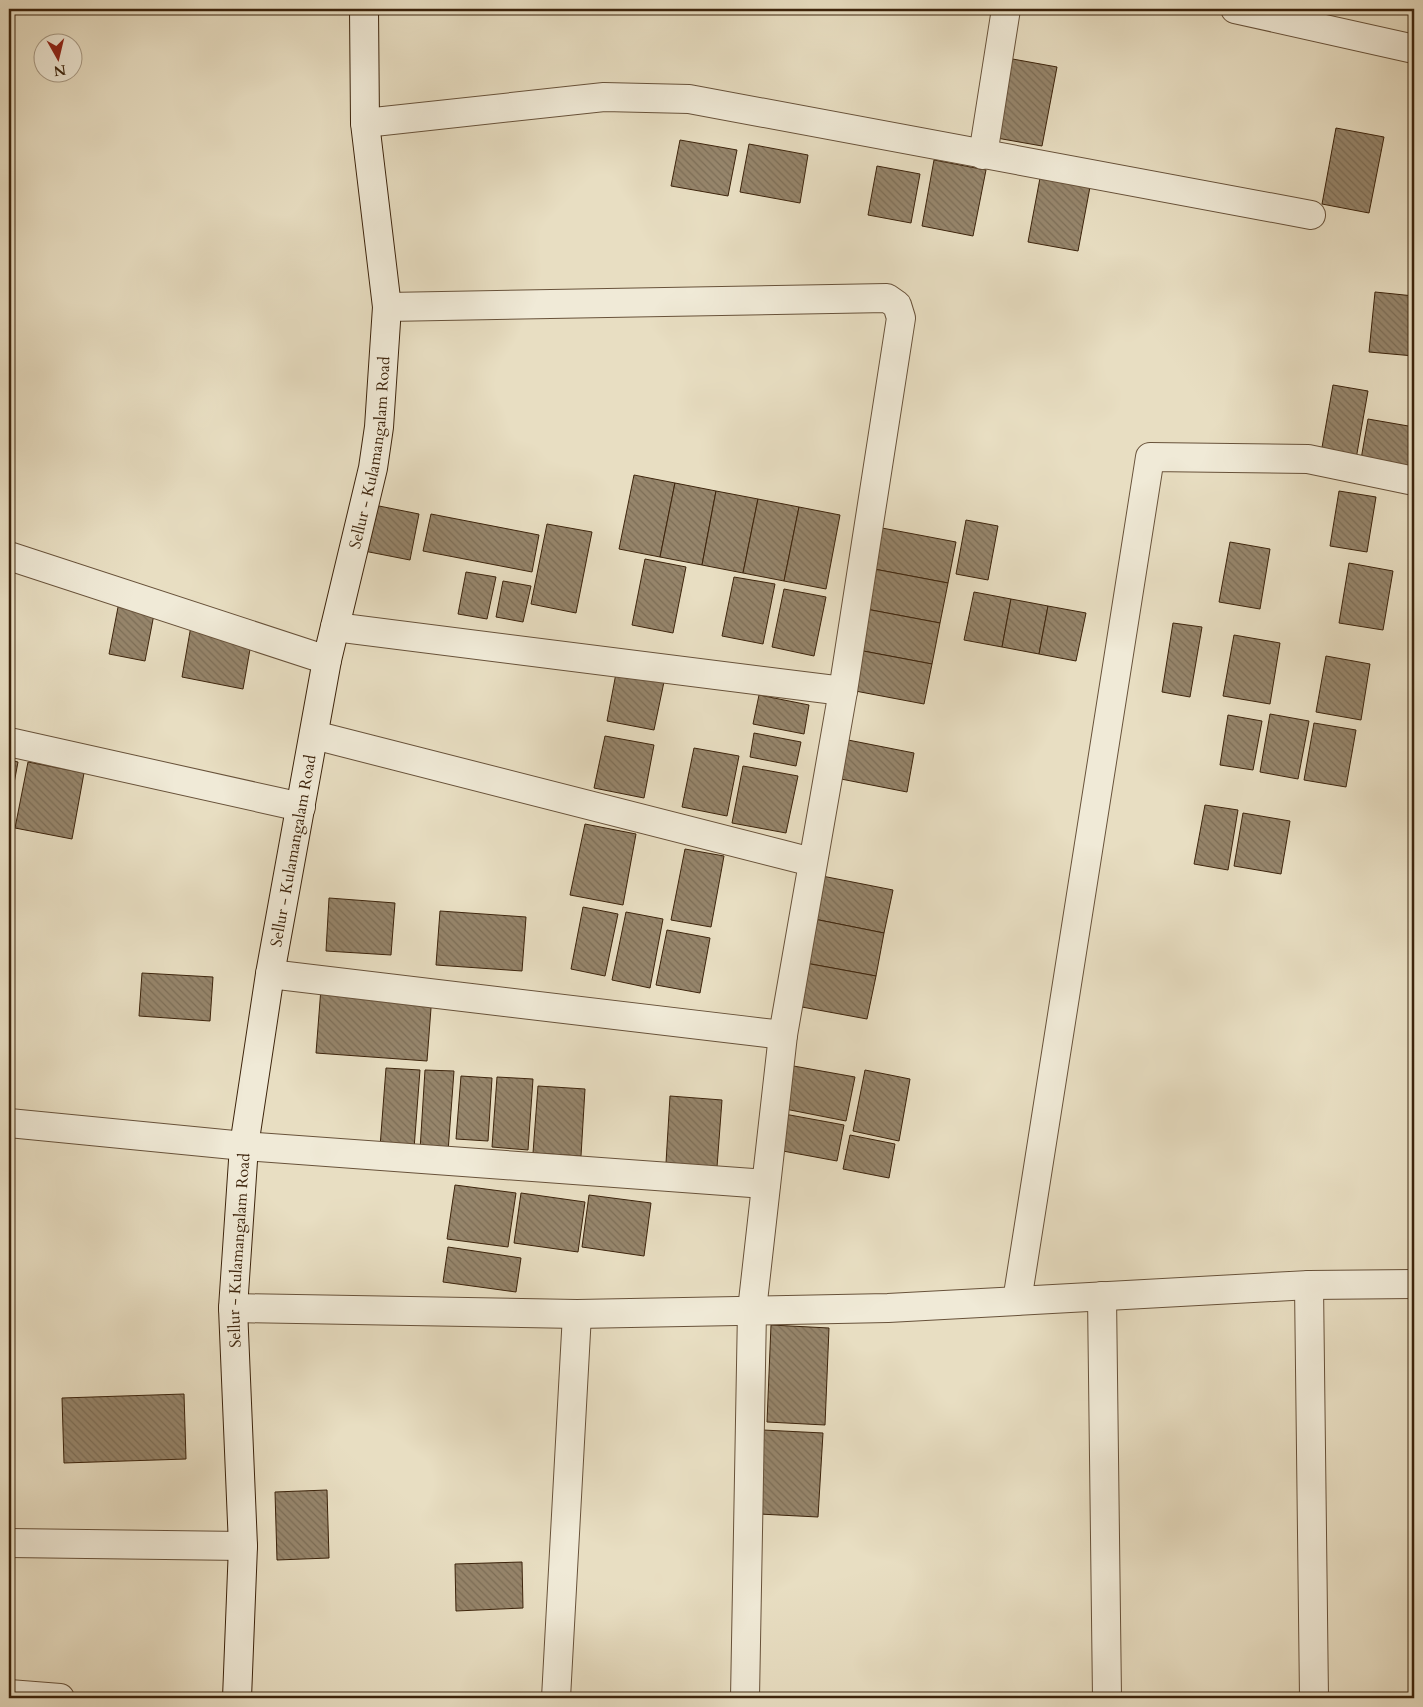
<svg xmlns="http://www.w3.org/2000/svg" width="1423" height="1707" viewBox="0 0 1423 1707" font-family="Cardo,serif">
  <defs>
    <pattern id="building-back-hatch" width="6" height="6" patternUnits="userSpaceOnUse" patternTransform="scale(1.25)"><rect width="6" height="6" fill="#96856b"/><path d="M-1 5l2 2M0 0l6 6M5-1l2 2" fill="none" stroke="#7c6d56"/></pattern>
  </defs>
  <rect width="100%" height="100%" fill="#e8dec2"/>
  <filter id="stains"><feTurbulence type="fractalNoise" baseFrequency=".004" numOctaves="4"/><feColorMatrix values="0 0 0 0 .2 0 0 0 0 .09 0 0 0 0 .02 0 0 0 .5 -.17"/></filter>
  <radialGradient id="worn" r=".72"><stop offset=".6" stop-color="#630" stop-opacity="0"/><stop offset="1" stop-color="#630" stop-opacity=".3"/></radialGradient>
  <!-- building -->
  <g fill="url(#building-back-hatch)" stroke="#3d240c">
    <path d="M1007,58L1057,67L1042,146L991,137Z"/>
    <path d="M1336,128L1384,137L1369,213L1322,204Z"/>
    <path d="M680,140L737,150L728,196L671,186Z"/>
    <path d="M749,144L808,155L800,203L740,192Z"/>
    <path d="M934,160L986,170L973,236L922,226Z"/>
    <path d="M877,166L920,174L911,223L868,215Z"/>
    <path d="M1040,178L1090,187L1078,251L1028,242Z"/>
    <path d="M1375,292L1414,296V356L1369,352Z"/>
    <path d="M1333,385L1368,391L1356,459L1321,453Z"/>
    <path d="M1368,419L1414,427V474L1360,465Z"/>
    <path d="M634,475L675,483L660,557L619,549Z"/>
    <path d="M675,483L716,491L702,565L660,557Z"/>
    <path d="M716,491L758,499L743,573L702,565Z"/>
    <path d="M1339,491L1376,497L1367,552L1330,546Z"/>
    <path d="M758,499L799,507L784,581L743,573Z"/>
    <path d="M374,505L419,514L410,560L364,551Z"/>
    <path d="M799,507L840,515L826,589L784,581Z"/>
    <path d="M431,514L539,535L532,572L423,551Z"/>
    <path d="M966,520L998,526L988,580L956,574Z"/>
    <path d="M547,524L592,532L576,613L531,604Z"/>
    <path d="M882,528L956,542L948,583L874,569Z"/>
    <path d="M1230,542L1270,549L1260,609L1219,602Z"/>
    <path d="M645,559L686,567L673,633L632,625Z"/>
    <path d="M1349,563L1393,571L1383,630L1339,623Z"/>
    <path d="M874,569L948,583L940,623L866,609Z"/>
    <path d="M466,572L496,577L487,619L458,614Z"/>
    <path d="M734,577L775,584L763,644L722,636Z"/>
    <path d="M503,581L531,586L523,622L496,617Z"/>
    <path d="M784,589L826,597L814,656L772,647Z"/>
    <path d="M974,592L1011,599L1002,647L964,640Z"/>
    <path d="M1011,599L1048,606L1039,654L1002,647Z"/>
    <path d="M119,602L155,609L145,661L109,654Z"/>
    <path d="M1048,606L1086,613L1076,661L1039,654Z"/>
    <path d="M866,609L940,623L932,664L858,650Z"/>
    <path d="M1173,623L1202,627L1190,697L1162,692Z"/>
    <path d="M191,626L252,638L243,689L182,677Z"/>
    <path d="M1234,635L1280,643L1270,704L1223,696Z"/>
    <path d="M858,650L932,664L924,704L850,690Z"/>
    <path d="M1326,656L1370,664L1361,720L1316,712Z"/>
    <path d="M617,668L665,677L654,730L607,721Z"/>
    <path d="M759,695L809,705L804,734L753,724Z"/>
    <path d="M1270,714L1309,721L1298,779L1260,772Z"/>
    <path d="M1228,715L1262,721L1253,770L1220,765Z"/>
    <path d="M1314,723L1356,730L1346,787L1304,780Z"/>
    <path d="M754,733L801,742L796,766L750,757Z"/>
    <path d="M605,736L654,745L644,798L594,788Z"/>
    <path d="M843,739L914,753L907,792L836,778Z"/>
    <path d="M694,748L739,756L727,816L682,807Z"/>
    <path d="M9,760L18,762L9,810Z"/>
    <path d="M28,762L84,773L72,839L15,828Z"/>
    <path d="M743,766L798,776L786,833L732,823Z"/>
    <path d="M1205,805L1238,810L1228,870L1194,864Z"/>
    <path d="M1243,813L1290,821L1281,874L1234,866Z"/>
    <path d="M585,824L636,834L623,905L570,895Z"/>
    <path d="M685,849L724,856L711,927L671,920Z"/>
    <path d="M817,875L893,890L884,933L809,918Z"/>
    <path d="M329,898L395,903L391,955L326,951Z"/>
    <path d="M583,907L618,914L605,976L571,969Z"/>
    <path d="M440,911L526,917L522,971L436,965Z"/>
    <path d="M626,912L663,919L650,988L612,980Z"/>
    <path d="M809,918L884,933L876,976L800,962Z"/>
    <path d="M667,930L710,938L700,993L656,985Z"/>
    <path d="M800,962L876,976L867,1019L791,1005Z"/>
    <path d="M142,973L213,977L210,1021L139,1016Z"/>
    <path d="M321,988L432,995L427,1061L316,1053Z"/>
    <path d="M788,1065L855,1077L846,1121L780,1108Z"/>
    <path d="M386,1068L420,1070L414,1149L380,1147Z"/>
    <path d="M425,1070L454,1071L448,1152L420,1150Z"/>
    <path d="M865,1070L910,1079L899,1141L853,1131Z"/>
    <path d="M461,1076L492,1078L488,1141L456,1139Z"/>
    <path d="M497,1077L533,1079L528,1150L492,1147Z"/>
    <path d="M538,1086L585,1089L581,1156L533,1153Z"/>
    <path d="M670,1096L722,1100L717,1167L666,1163Z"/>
    <path d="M779,1113L844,1125L837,1161L772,1149Z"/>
    <path d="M850,1135L895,1144L889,1178L843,1169Z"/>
    <path d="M455,1185L516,1193L508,1247L447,1239Z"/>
    <path d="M521,1193L585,1202L578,1252L514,1243Z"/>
    <path d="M589,1195L651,1203L644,1256L582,1247Z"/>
    <path d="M448,1247L521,1258L516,1292L443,1282Z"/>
    <path d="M771,1325L829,1328L825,1425L767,1422Z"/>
    <path d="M184,1394L186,1459L64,1463L62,1398Z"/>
    <path d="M763,1430L823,1433L818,1517L759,1514Z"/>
    <path d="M327,1490L329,1558L277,1560L275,1492Z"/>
    <path d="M522,1562L523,1608L456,1611L455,1564Z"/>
  </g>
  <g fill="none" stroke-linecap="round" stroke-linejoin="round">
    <!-- street casing -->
    <g stroke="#68523a" stroke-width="30">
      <g id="street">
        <path d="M1235,9L1414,49"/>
        <path d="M365,123L604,97L689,99L1311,215"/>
        <path d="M983,155L1006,9"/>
        <path d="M387,307L887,298L897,305L901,318L843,691L783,1035L752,1310L745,1698"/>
        <path d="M9,556L327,660"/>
        <path d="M335,627L843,691"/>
        <path d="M314,735L812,862"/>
        <path d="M9,742L301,807"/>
        <path d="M270,974L783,1035"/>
        <path d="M9,1123L244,1146L766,1184"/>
        <path d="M1309,1285L1314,1698"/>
        <path d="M1102,1296L1107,1698"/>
        <path d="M1017,1301L1150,457L1308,459L1414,481"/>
        <path d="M233,1308L577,1314L888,1308L1309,1285L1414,1284"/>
        <path d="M9,1543L243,1546"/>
        <path d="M9,1694L60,1698"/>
        <path d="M556,1698L577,1314"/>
      </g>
    </g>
    <!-- secondary casing -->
    <g stroke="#3d240c" stroke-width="30">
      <g id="secondary">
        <path id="s1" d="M237,1698L243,1546L233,1308L244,1146L270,974L327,660L373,468L379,427L387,307L365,123L364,9"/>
      </g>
    </g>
    <!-- street -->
    <use href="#street" stroke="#f0ead7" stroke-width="28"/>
    <!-- secondary -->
    <use href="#secondary" stroke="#f0ead7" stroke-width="28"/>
  </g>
  <g text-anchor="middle" stroke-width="5" stroke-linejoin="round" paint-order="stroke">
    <!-- street labels -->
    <g font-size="16" fill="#3d240c" stroke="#f0ead7">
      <text dy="6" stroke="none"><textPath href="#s1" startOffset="1258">Sellur - Kulamangalam Road</textPath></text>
      <text dy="6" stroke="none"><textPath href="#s1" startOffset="852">Sellur - Kulamangalam Road</textPath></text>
      <text dy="6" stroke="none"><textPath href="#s1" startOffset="448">Sellur - Kulamangalam Road</textPath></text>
    </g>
  </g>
  <!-- margin -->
  <rect width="1423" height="1707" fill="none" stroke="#e8dec2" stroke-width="30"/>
  <rect x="10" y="10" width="1403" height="1687" fill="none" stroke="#3d240c" stroke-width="2.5"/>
  <rect x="15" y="15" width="1393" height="1677" fill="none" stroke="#3d240c"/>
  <!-- north arrow -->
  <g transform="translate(58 58) rotate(172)"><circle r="24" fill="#f0ead7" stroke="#a89b86"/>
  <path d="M0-4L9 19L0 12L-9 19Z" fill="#8f2418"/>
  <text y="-8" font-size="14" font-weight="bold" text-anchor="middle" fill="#3d240c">N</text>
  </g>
  <rect width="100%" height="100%" filter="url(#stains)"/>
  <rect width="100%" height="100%" fill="url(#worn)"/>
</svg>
